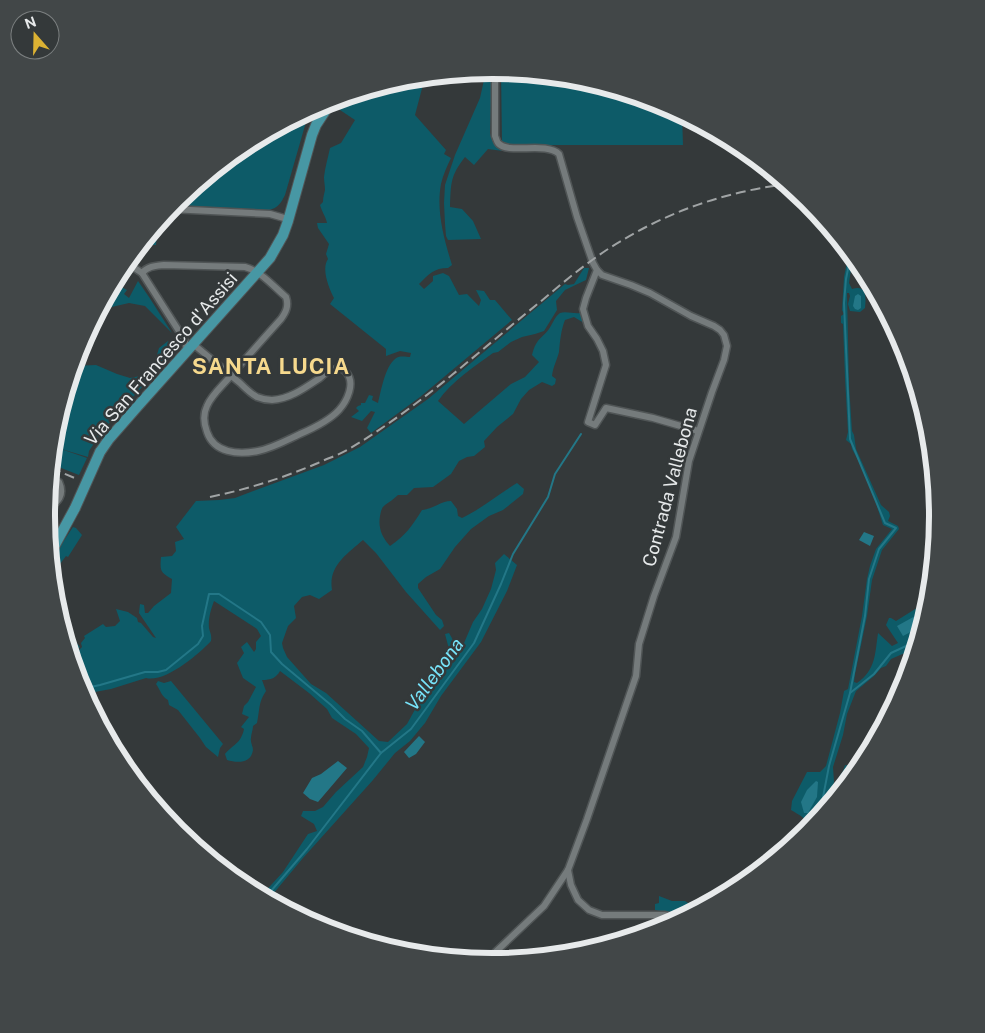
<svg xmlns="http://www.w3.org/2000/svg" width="985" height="1033" viewBox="0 0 985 1033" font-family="'Public Sans',sans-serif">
  <rect width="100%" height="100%" fill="#34393a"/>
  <!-- built -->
  <path fill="#374447" d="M59,417L66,420L57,441L54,443L55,429Z"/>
  <!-- green -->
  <g fill="#0d5b68">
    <path d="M492,70L490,133C492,142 494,146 503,151L488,149L474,165L465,157C450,176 451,184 450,207L462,209L473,221L481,239L448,240L446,236L445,224L444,203L445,185L455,155L480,98L486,71Z"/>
    <path d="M501,71L580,79L664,104L682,114L683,145H510L502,141Z"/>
    <path d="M425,77L415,115L446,150L444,154L451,158C447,166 443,175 441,184C436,211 444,239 452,265L448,268C434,268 429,274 419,284L424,289L433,281V276L443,273L449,276L459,295L467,294L479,306L481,300L476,290L484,291L490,300H495L512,320L420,397L371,433L367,428L375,412L371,411L362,421L351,417L359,411L356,408L358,406L361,405V403H365L369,395L373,396L372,400L378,403C381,391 385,367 395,359C399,355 406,357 410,357L411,353L400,351L386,356V349L330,304L334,298C329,288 321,269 328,259L326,254L329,244L318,228L317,223H327C326,217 322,212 320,205L323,202C323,197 324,195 325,190C325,186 324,181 324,177C325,167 328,158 330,148L341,143L355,120L340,110L337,102L340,99L406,79Z"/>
    <path d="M312,110L306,122L285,195C281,203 278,208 269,210L174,205L177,201L245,145Z"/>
    <path d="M150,234H157L156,245H141Z"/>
    <path d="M849,252L853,255L849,283L852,289C867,284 866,298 865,308L860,312L850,311L848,304L850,296L849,293H847L849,385L852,431L854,435L856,449L881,505L889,512L890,516L888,521L898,526L899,529L882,550L872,580L867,616L855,674L854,682L857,683C876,670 875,653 878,633L892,646L898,643L886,625L889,618H891L896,621L920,606L929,608L918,644L907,652L891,659L886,666L881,668L874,676L856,691L847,714L843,735L833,767L834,782L826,810L810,829C809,819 799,815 791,810L792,801L807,772H820L826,766L840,713L844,691L848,689L862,616L867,579L870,566L876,549L892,529L883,525L874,497L858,460L852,449L851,444L846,440L848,432L845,378L843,324L841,323V316L844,314L842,310L844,277Z"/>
    <path d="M584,268H589L586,280L565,290L556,301L557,310L544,331L535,334L522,337L511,342L498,352L493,353C474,367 452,381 438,401L464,424L511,384L525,377L539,362L532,355C533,351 534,347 536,344C539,338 545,335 549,329C552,325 555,316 560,313C566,311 574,314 580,313L582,317L584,323L574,317L565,320C561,330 560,341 559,352C557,360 553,367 552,376L556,379L555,384L552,386L542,382L529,390L521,399L513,414L497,427L484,441L485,447L474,456L467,457L459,461L451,474L433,487L414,488L407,495H398C394,499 389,502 385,505C381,508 381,512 380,516C378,528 382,537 390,546C406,535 412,526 422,510C433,509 441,501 451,501L457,509L458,516L462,518C481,509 499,494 517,483L524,489L523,494L503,510L489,516L471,529L455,547L440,569L426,577L418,584V588L436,615L442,620L444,626L440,630L406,592L376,553L363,540C347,554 328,566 332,590L319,599L310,595L302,597L294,606L296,618L288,626L282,643L283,648L287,657L311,684L326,693L379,741L388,742L407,724L418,704L430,688L443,675L445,664L450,663L451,657L445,634L449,633L457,647L464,643L473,622L482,609L491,589L496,570L495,563L504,554L517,565L507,591L481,642L441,696L425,723L410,741L395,753L373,780L303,858L268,900L261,896L283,872L308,834L317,831L314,824L301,816L303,811H315L323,807L336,792L363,767L367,757L369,748L356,734L332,718L327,709L309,693L280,671C276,678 271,680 262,680L266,691C258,703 260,709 257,723L253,726C253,730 251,734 251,738C250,742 253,746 253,750C251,764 237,763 227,760L225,754C232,745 241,744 244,729L241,727L249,717L242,714L244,706L248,702L256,687L243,678L237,663L244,653L241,647L247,642L254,652L256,649V642L261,636L257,629L214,601C211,609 208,619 209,628C210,633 212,635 211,641C199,654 165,683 146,678L111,689L84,694L80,687L73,665H75L74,656L78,655L77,652L82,647L81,643L85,638L84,636L103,624L106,627L115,626L120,621L116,609L128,612L137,618L138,622L141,623L153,637L156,638L139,613L140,604L144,605L145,613H148L154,606L171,593L172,579C160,572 160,571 161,557L172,556L176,551L175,542L184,539L176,527L196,501L219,500L235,498L248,493L324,465L360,447L428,399L565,284L568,285L574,284Z"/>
    <path d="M138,281L149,297L172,333L145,306L129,303L103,309L102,304L112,287L116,288L120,286L127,290L124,294L129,298Z"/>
    <path d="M168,341L171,343L173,347V353L103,430L89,451L88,457L58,448L87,458L79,475L51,464L54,443L57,446L66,421L58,417L74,366L96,365L117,374L130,378L145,375L154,365L159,348Z"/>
    <path d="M73,527L76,528L82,535L68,557L66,556L60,564L56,560L55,554Z"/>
    <path d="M62,626L80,647L71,655Z"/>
    <path d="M158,681L164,683L171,681L223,744L220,748L218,757L206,747L200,738L178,710L169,705L168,700C161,696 161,691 156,684Z"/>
    <path d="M845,765L850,766L853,770L858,772L832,803L837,780L843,771Z"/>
    <path d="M659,896L672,901H685L699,910L685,917L673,913L655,910V904L659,903Z"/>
  </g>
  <!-- water -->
  <g fill="#237787">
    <path d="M858,294L861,296V308L858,310L855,309L853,306L855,296Z"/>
    <path d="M864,532L874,536L870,546L859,540Z"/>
    <path d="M926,610L927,613L924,625L903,636L897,626Z"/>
    <path d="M419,736L425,742L416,754L409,758L404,752Z"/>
    <path d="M338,761L347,768L318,802L310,799L303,793L312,778L321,774Z"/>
    <path d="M816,781L818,782L817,797L808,813H804L801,802L807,790Z"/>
  </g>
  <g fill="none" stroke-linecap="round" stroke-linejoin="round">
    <!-- stream -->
    <g stroke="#237787" stroke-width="2">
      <path d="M81,689L100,685L145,672H158L166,670L198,644L203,636L202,626L209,594H219L261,622L270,635L271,652L282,664L331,705L345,719L362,731L381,753"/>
      <path d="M850,693L865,616L869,579L879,549L896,528L885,523L850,439L844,303L846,279L851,254"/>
      <path d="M819,818L829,766L850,693L874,674L891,653L919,640"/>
      <path d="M265,898L307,849L381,753L411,729L474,643L501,584L513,554L548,497L555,474L581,434"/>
    </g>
    <!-- minor casing -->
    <g stroke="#505556" stroke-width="9">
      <g id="minor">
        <path d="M495,70V136C496,138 497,142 498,143C508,155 546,141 559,154L577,217L593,263L597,270L602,275L631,285L650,293L691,316L714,326L720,330L724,335L727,346L724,360L712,392L689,461L676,537L654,596L639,644L636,676L587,819L568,870L571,885L578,900L589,910L602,915H664L674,917L681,919"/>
        <path d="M170,209L270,214L284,218"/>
        <path d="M125,265L133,267L142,273L184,339L186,345L187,351"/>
        <path d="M597,270L586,298L583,309L588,326L597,339L603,351L606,365L588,422L595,425L606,408L653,418L698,431"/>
        <path d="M142,273C148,266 155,266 164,265L245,267C261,271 274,287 286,297C289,306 286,312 281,319C263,339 245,359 228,379C221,387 211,396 207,406C203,414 204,424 207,432C214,453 238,455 258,451C273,448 287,440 300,434C314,428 329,421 339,410C347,401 356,383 346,372C343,368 337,368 332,370C328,371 323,375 320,378C305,388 290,399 272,400C268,400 262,399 257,397C251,394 245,388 240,383C224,370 209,357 193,344"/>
        <path d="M47,508C58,503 65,495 59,482L50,479"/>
        <path d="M485,962L544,906L568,870"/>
      </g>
    </g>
    <!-- primary casing -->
    <g stroke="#505556" stroke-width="12">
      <g id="primary">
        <path d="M100,452L109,439L137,407L270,258L283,235L288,221L312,135L316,125L331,102"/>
        <path d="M50,554L75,508"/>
      </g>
    </g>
    <!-- minor -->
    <use href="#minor" stroke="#757b7c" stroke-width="6"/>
    <!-- primary -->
    <use href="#primary" stroke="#4797a4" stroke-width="10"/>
    <!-- rail -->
    <g stroke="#a0a4a5" stroke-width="2" stroke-dasharray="10 5" stroke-linecap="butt">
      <path d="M51,468L77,479"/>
      <path d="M210,497C248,489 283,478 318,463C328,458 339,455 349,449C418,408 478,352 540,302C566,280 592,258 621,241C672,210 729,191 788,184"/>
    </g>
    <!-- primary-bridge casing -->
    <g stroke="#505556" stroke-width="12" stroke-linecap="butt">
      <path id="primary-bridge" d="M75,508L100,452"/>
    </g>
    <!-- primary-bridge -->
    <use href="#primary-bridge" stroke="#4797a4" stroke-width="10"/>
  </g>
  <g text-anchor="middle" stroke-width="5" stroke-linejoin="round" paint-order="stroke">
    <!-- street labels -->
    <g font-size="18" fill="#e7eaeb" stroke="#34393a">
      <text transform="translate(161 359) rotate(-49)" y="6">Via San Francesco d'Assisi</text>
      <text transform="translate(670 487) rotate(-75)" y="6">Contrada Vallebona</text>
    </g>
    <!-- water labels -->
    <g font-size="19" font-style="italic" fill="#77e4fa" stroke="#34393a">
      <text transform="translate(434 674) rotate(-54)" y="7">Vallebona</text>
    </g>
    <!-- district labels -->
    <g font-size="22" font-weight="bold" letter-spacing="1" fill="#f6d98d" stroke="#34393a">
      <text x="271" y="374">SANTA LUCIA</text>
    </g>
  </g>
  <!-- crop -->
  <path d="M0 0H985V1033H0ZM55 516a437 437 0 1 1 874 0a437 437 0 1 1-874 0Z" fill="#424748" fill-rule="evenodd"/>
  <path fill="none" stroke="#e7eaeb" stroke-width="6" d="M55 516a437 437 0 1 1 874 0a437 437 0 1 1-874 0Z"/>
  <!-- north arrow -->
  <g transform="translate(35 35) rotate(340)"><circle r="24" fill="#34393a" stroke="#7c8081"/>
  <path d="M0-4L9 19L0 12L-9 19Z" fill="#dcb233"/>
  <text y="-8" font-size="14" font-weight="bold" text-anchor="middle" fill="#e7eaeb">N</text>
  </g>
</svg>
